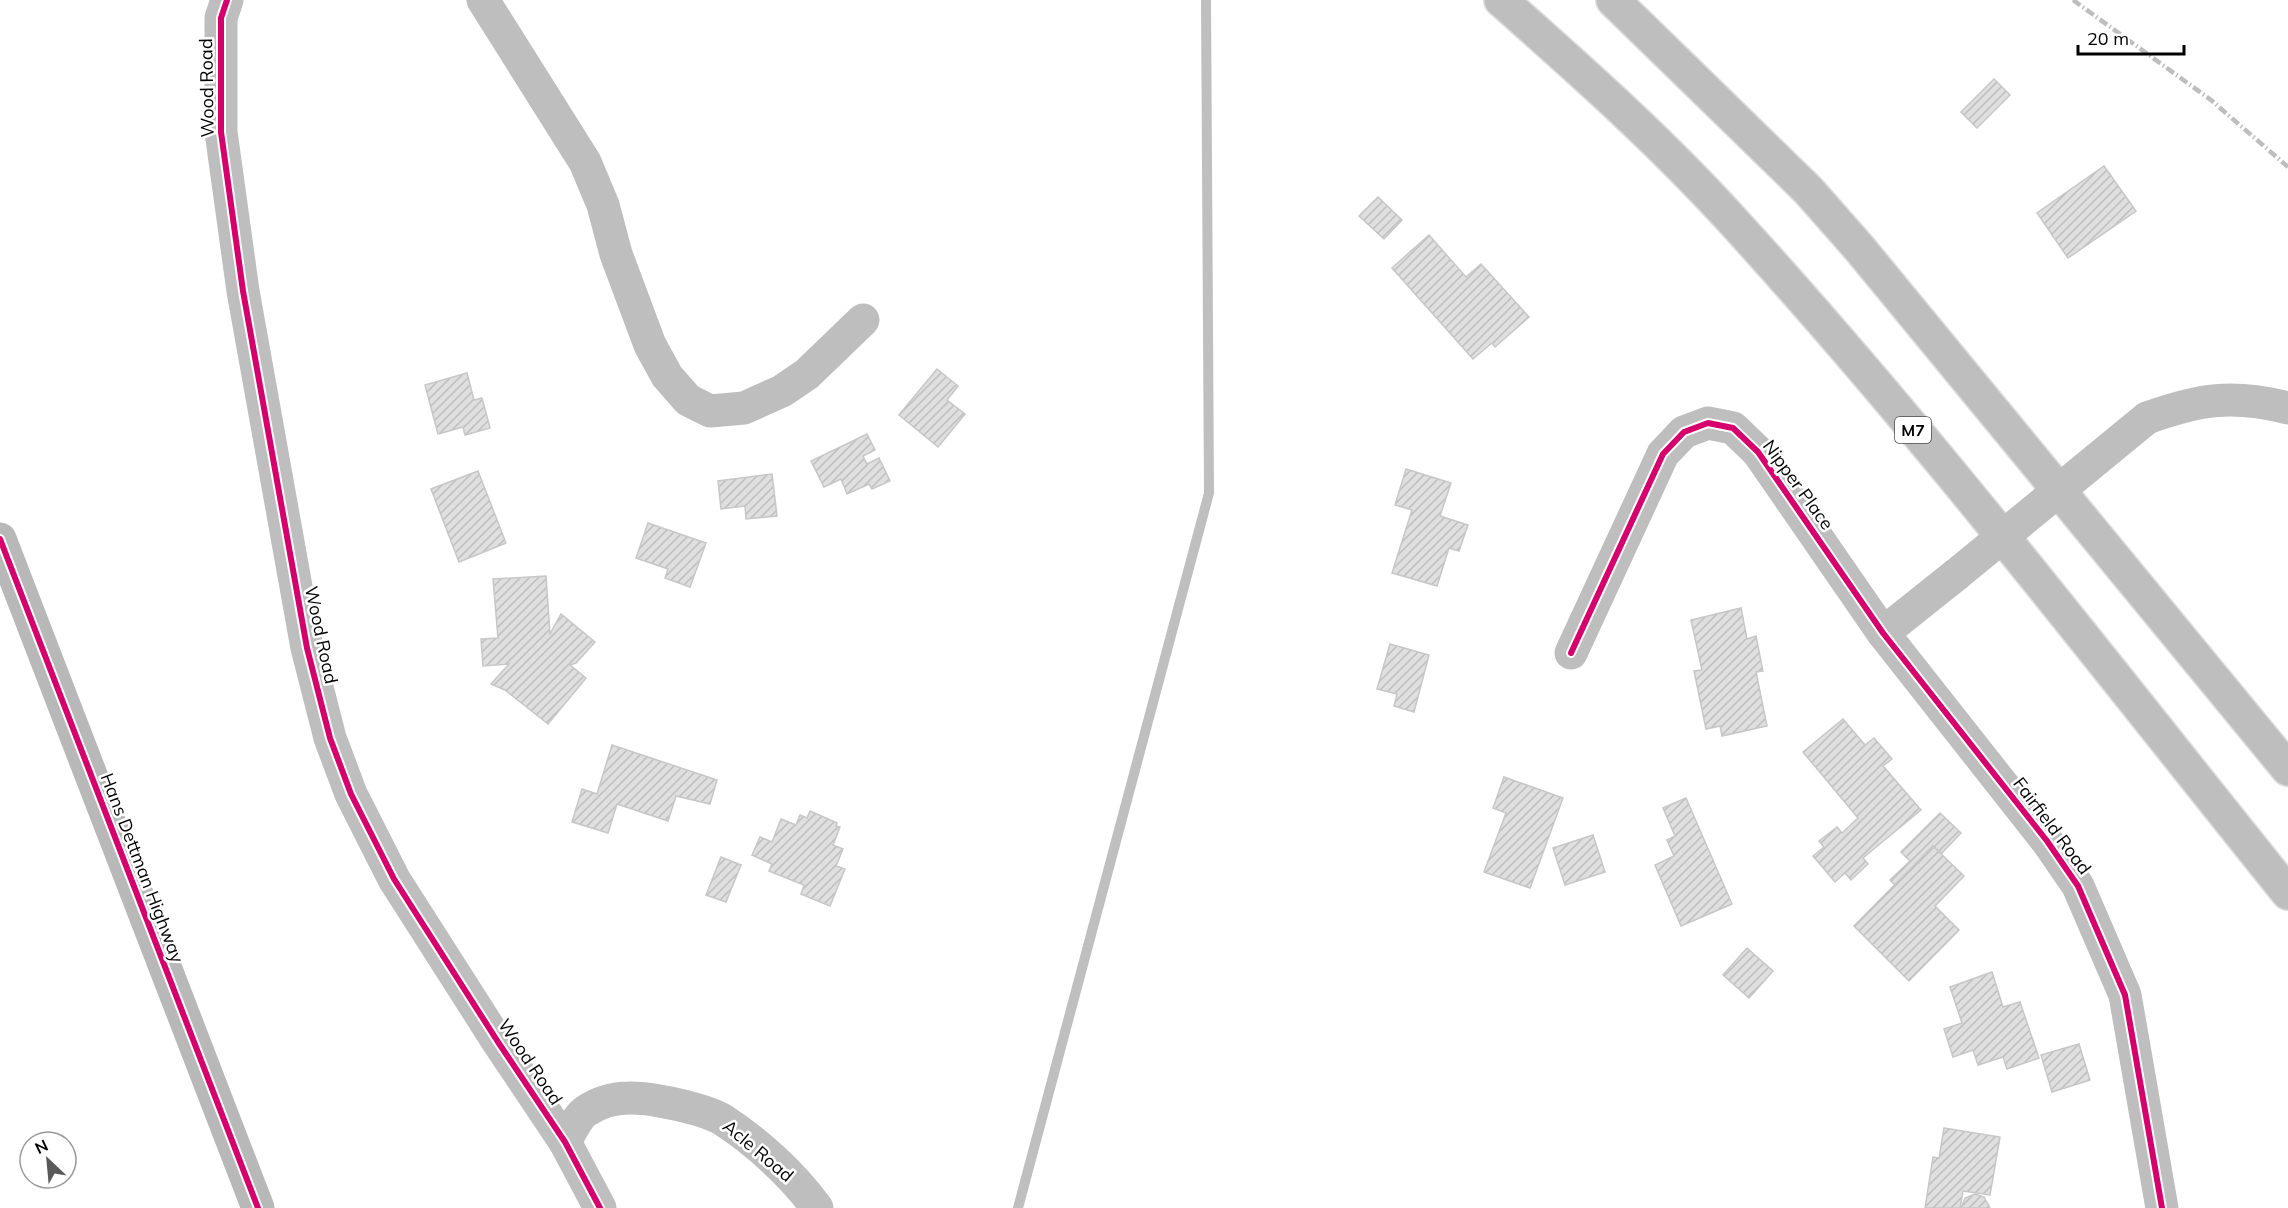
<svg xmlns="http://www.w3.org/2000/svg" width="2288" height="1208" viewBox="0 0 2288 1208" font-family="Mulish,sans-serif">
  <defs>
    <pattern id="building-hatch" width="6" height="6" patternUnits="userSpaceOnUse" patternTransform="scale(1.5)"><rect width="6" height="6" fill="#dfdfdf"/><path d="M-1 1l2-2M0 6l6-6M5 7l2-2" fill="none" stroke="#bebebe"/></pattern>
  </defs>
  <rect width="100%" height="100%" fill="#fff"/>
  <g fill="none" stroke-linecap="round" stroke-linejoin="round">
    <!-- stream -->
    <path stroke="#bfbfbf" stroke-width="10" d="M1018,1208L1209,493L1206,0"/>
  </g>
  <!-- building -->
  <g fill="url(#building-hatch)" stroke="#c7c7c7" stroke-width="1.5">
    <path d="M1994,79L2010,95L1977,128L1961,112Z"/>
    <path d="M2104,166L2136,211L2068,258L2037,213Z"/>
    <path d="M1378,197L1402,220L1384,239L1359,216Z"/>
    <path d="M1429,235L1466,277L1481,264L1529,317L1495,347L1492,343L1473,359L1392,268Z"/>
    <path d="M937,369L958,386L947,400L965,414L938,447L899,415Z"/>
    <path d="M467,373L474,400L482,398L490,428L465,435L463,427L438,434L425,385Z"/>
    <path d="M867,434L875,450L863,456L867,464L879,458L890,481L872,489L869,484L847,494L841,479L824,487L811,461Z"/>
    <path d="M1406,469L1451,483L1440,516L1468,525L1459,551L1449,548L1437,586L1392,573L1412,510L1395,505Z"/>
    <path d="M478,471L506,543L459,562L431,489Z"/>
    <path d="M772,474L777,516L746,519L745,506L721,509L718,481Z"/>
    <path d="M648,523L706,543L690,587L665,578L668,569L636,558Z"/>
    <path d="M546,576L550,634L561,614L595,642L576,663L570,665L586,678L548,724L505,690L491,684L509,664L483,666L481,639L498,638L493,579Z"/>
    <path d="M1741,608L1747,639L1756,636L1763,671L1756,672L1767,726L1722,736L1720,726L1706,729L1694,671L1702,670L1691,620Z"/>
    <path d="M1390,644L1429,655L1414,712L1394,706L1397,694L1377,689Z"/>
    <path d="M1843,719L1865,745L1874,738L1892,759L1883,766L1921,810L1863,858L1868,864L1851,880L1845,873L1835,882L1813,856L1824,847L1819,841L1837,827L1842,833L1858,818L1803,752Z"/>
    <path d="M612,745L717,780L710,804L676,796L668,821L617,804L608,833L572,822L582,789L597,794Z"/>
    <path d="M1504,777L1563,798L1530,888L1484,872L1506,813L1493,808Z"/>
    <path d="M1686,798L1732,904L1681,926L1655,865L1674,856L1667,840L1675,836L1663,808Z"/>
    <path d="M810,811L837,823L836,826L840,827L833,845L843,849L836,866L845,869L830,906L801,894L804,885L769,871L772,864L752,855L760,837L772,842L781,819L796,825L800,815L807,818Z"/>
    <path d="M1940,813L1961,833L1941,854L1933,846L1895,885L1890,880L1910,861L1901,852Z"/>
    <path d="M1593,835L1605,872L1565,885L1553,848Z"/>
    <path d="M1933,846L1964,876L1935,906L1959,930L1909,981L1854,926Z"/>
    <path d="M721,857L741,865L726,902L706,895Z"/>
    <path d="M1747,948L1773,971L1749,998L1723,975Z"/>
    <path d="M1992,972L2003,1007L2020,1002L2039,1058L2007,1069L2003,1057L1978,1065L1973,1050L1953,1057L1944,1029L1962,1023L1950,987Z"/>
    <path d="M2079,1044L2090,1080L2052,1092L2041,1055Z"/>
    <path d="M1944,1128L2000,1137L1990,1195L1963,1191L1960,1208H1925L1933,1157L1939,1158Z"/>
    <path d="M1975,1194L1984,1197L1990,1208H1961L1965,1198Z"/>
  </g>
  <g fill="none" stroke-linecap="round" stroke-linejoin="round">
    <!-- highway casing -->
    <g stroke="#dbdbdb" stroke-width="36">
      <g id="highway">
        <path d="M1501,0C1580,70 1660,141 1731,219C1928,434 2105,666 2288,893"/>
        <path d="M1613,0L1808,190L1860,249L2288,769"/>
      </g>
    </g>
    <!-- street -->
    <g stroke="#bebebe" stroke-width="33">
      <path d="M227,0L221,18V132L243,291L307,648L330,738L351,794L394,879L498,1042L565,1142L600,1208"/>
      <path d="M483,0L585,162L603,205L616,254L650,345L667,376L688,400L710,411L744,408L782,391L807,374L863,320"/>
      <path d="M2147,418C2200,399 2232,394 2288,408"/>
      <path d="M1883,633L1957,574"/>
      <path d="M1571,653L1663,454L1684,432L1708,423L1733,428L1758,452L1883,633L2047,841L2078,886L2125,995L2162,1208"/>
      <path d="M565,1142C571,1132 577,1117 586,1111C598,1103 614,1098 629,1098C650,1097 705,1109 723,1120C757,1142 793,1175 817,1208"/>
    </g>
    <!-- secondary -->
    <path stroke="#b8b8b8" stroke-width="33" d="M0,539L258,1208"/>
    <!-- highway -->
    <use href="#highway" stroke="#bebebe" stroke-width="33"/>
    <!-- rail -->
    <path stroke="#bebebe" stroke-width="4.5" stroke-dasharray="9 3 1.5 3" stroke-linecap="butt" d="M2073,0L2211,100L2288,167"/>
    <!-- street-bridge -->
    <path stroke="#bebebe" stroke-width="33" d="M1957,574L2147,418"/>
    <!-- cycleway casing -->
    <g stroke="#fff" stroke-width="10">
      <g id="cycleway">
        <path d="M227,0L221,18V132L243,291L307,648L330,738L351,794L394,879L498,1042L565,1142L600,1208"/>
        <path d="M0,539L258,1208"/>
        <path d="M1571,653L1663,454L1684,432L1708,423L1733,428L1758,452L1883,633L2047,841L2078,886L2125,995L2162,1208"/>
      </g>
    </g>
    <!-- cycleway -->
    <use href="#cycleway" stroke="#d6006c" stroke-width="6"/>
  </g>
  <g text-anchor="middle" stroke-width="5" stroke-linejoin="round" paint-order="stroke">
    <!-- shield labels -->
    <rect fill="#fff" stroke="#4c4c4c" stroke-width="1.5" x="1895" y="417" width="36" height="26" rx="4.5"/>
    <g font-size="16" font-weight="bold" fill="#000">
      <text x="1913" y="436">M7</text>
    </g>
    <!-- street labels -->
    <g font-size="18" fill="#000" stroke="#fff">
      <text transform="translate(207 88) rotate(-91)" y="6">Wood Road</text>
      <text transform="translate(1798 485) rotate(54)" y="6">Nipper Place</text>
      <text transform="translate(321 635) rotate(78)" y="6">Wood Road</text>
      <text transform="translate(2052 826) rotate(53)" y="6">Fairfield Road</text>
      <text transform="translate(142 868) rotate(69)" y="6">Hans Dettman Highway</text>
      <text transform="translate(530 1062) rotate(56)" y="6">Wood Road</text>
      <text transform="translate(758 1151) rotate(40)" y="6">Acle Road</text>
    </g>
  </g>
  <!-- north arrow -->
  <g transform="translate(48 1160) rotate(334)"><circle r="28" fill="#ffffff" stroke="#999999" stroke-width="1.5"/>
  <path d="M0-4.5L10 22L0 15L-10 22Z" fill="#595959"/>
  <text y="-9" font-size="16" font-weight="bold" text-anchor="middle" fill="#000000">N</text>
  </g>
  <!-- scale -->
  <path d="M2078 45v9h106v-9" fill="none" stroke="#000000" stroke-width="3"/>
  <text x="2087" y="45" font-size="18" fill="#000000" stroke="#ffffff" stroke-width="4.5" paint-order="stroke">20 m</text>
</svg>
